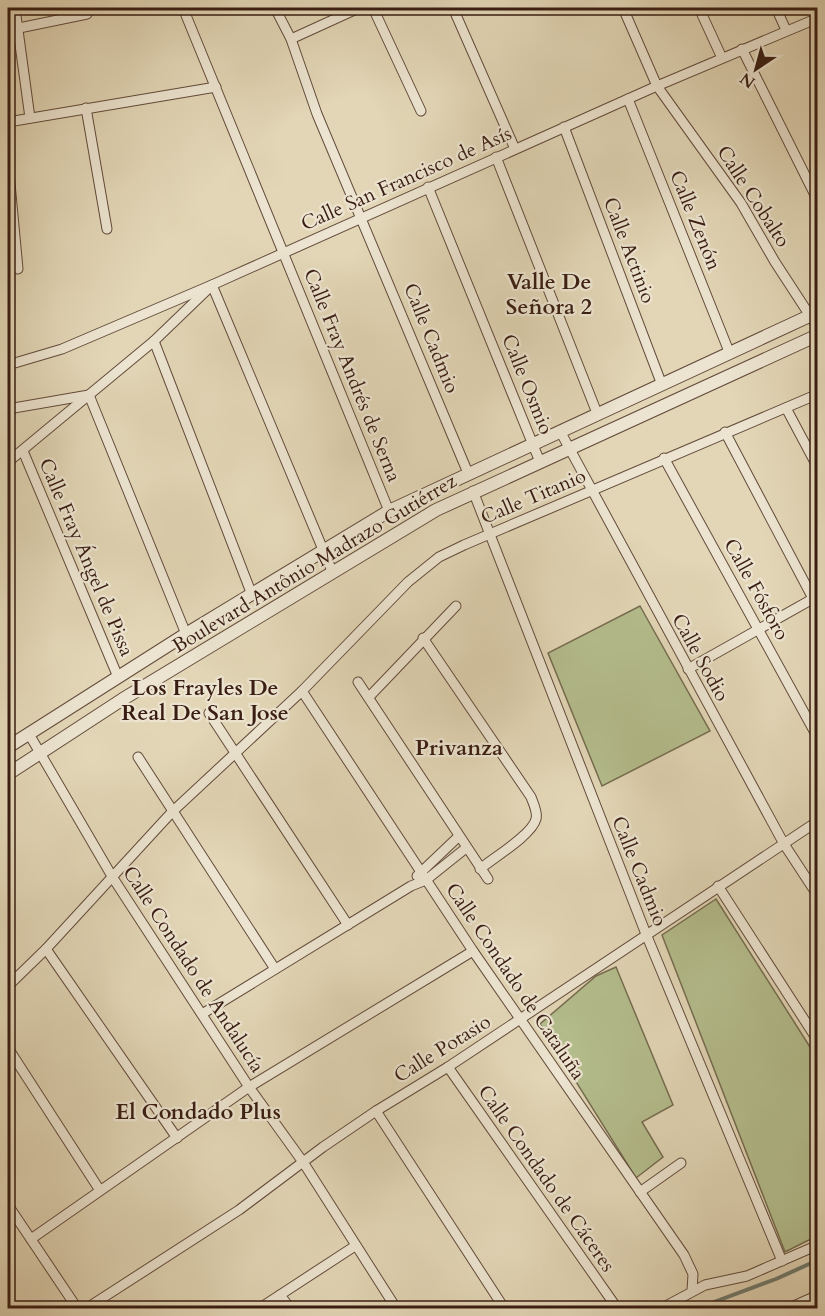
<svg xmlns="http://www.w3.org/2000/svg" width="825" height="1316" viewBox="0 0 825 1316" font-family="Cardo,serif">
  <rect width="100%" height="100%" fill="#e2d6b6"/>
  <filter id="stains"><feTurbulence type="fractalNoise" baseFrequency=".00333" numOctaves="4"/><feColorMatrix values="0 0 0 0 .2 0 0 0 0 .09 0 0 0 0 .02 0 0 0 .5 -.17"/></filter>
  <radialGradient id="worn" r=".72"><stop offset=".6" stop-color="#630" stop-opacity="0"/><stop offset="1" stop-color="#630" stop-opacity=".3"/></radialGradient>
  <!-- green -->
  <g fill="#b4bd8d" stroke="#766d50" stroke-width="1.5">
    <path d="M640,606L710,731L602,786L548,653Z"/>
    <path d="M716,899L817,1058V1236L785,1252L662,935Z"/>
    <path d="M616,967L673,1105L642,1122L663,1157L636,1178L540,1024L596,976Z"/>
  </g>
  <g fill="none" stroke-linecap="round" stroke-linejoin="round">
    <!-- stream -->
    <path stroke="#707b6e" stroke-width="4" d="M698,1308L776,1279L818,1260"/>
    <!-- minor casing -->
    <g stroke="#634b3b" stroke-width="11">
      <g id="minor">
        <path d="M15,8L30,118"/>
        <path d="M183,8L389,511"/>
        <path d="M275,8L291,39L317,114L468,473"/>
        <path d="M373,8L421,111"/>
        <path d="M453,8L515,149"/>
        <path d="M623,8L657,86L741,203L775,262L818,328"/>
        <path d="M699,8L722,58"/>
        <path d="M776,8L786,30"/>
        <path d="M19,28L87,14"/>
        <path d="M291,39L359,8"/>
        <path d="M742,49L818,201"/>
        <path d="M628,99L730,354"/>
        <path d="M86,108L107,229"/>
        <path d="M8,122L216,87"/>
        <path d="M564,127L662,385"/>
        <path d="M496,157L597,413"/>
        <path d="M8,162L18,269"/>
        <path d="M428,187L540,462"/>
        <path d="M212,285L332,571"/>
        <path d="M154,341L252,595"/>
        <path d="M8,365L62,349L212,285L657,86L818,18"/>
        <path d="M786,408L818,468"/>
        <path d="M8,409L89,395L186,634"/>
        <path d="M560,431L784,844L818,896"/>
        <path d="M725,432L818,608"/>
        <path d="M23,451L118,677"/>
        <path d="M664,458L818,738"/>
        <path d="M8,462L154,341L208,289"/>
        <path d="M473,491L646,934L782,1261"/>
        <path d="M423,638L531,797C533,803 538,812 536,819C532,835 493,858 480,869"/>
        <path d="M688,669L816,597"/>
        <path d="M358,682L488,879"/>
        <path d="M302,691L473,951L684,1255L693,1274L692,1291"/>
        <path d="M369,697L456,606"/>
        <path d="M209,713L348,925"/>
        <path d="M29,734L113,878L249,1087L303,1162L396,1308"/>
        <path d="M138,757L275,969"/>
        <path d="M417,876L458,837"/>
        <path d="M718,886L818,1041"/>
        <path d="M46,949L177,1138"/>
        <path d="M8,986L46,949L172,812L302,691L408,582L439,557L464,545L818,394"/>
        <path d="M202,1014L411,886L426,880L466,848"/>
        <path d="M8,1048L99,1189"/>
        <path d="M448,1067L617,1308"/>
        <path d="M376,1111L504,1308"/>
        <path d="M640,1192L681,1163"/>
        <path d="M8,1205L77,1308"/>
        <path d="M31,1239L249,1087L473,951"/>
        <path d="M280,1295L290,1308"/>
        <path d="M87,1308L239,1210L323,1147L376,1111L448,1067L818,821"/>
        <path d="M260,1308L355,1246"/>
        <path d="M662,1308L705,1285L747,1276L818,1245"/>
        <path d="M789,1308L818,1295"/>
      </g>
    </g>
    <!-- tertiary casing -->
    <g stroke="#634b3b" stroke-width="14">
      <g id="tertiary">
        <path d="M8,747L186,634L389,511L818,312"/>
        <path d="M8,774L123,699L436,510L818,335"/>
      </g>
    </g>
    <!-- minor -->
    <use href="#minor" stroke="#ece4d0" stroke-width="9"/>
    <!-- tertiary -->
    <use href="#tertiary" stroke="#ece4d0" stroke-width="12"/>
  </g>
  <g text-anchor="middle" stroke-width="4.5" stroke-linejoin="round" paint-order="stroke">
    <!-- street labels -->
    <g font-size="20" fill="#391d12" stroke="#ece4d0">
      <text transform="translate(406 178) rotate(-24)" y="7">Calle San Francisco de Asís</text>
      <text transform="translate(754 196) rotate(57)" y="7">Calle Cobalto</text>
      <text transform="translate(696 220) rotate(68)" y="7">Calle Zenón</text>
      <text transform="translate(630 250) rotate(69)" y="7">Calle Actinio</text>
      <text transform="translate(432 338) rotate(68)" y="7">Calle Cadmio</text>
      <text transform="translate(353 375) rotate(68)" y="7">Calle Fray Andrés de Serna</text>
      <text transform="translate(528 384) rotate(68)" y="7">Calle Osmio</text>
      <text transform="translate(533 496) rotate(-23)" y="7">Calle Titanio</text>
      <text transform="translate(87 557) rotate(67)" y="7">Calle Fray Ángel de Pissa</text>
      <text transform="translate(314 563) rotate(-31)" y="7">Boulevard Antônio Madrazo Gutiérrez</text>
      <text transform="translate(757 589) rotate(61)" y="7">Calle Fósforo</text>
      <text transform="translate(701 657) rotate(61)" y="7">Calle Sodio</text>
      <text transform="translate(640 871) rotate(68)" y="7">Calle Cadmio</text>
      <text transform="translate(194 969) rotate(57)" y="7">Calle Condado de Andalucía</text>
      <text transform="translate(516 981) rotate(56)" y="7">Calle Condado de Cataluña</text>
      <text transform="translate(442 1048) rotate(-32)" y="7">Calle Potasio</text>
      <text transform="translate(547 1178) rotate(55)" y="7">Calle Condado de Cáceres</text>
    </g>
    <!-- quarter labels -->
    <g font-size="22" font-weight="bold" fill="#391d12" stroke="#ece4d0">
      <text x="549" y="289">Valle De<tspan x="549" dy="25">Señora 2</tspan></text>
      <text x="205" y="695">Los Frayles De<tspan x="205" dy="25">Real De San Jose</tspan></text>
      <text x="459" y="755">Privanza</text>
      <text x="198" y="1119">El Condado Plus</text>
    </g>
  </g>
  <!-- margin -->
  <rect width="825" height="1316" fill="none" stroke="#e2d6b6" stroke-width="30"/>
  <rect x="9" y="9" width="807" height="1298" fill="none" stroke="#391d12" stroke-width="3"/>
  <rect x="15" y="15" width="795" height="1286" fill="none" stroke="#391d12" stroke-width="1.5"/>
  <!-- north arrow -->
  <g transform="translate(756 69) rotate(216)" stroke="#ece4d0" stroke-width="4.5" paint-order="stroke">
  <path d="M0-4.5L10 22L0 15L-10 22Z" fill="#391d12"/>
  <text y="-9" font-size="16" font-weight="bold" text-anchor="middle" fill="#391d12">N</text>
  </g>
  <rect width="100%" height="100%" filter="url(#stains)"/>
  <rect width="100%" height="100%" fill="url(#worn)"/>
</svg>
